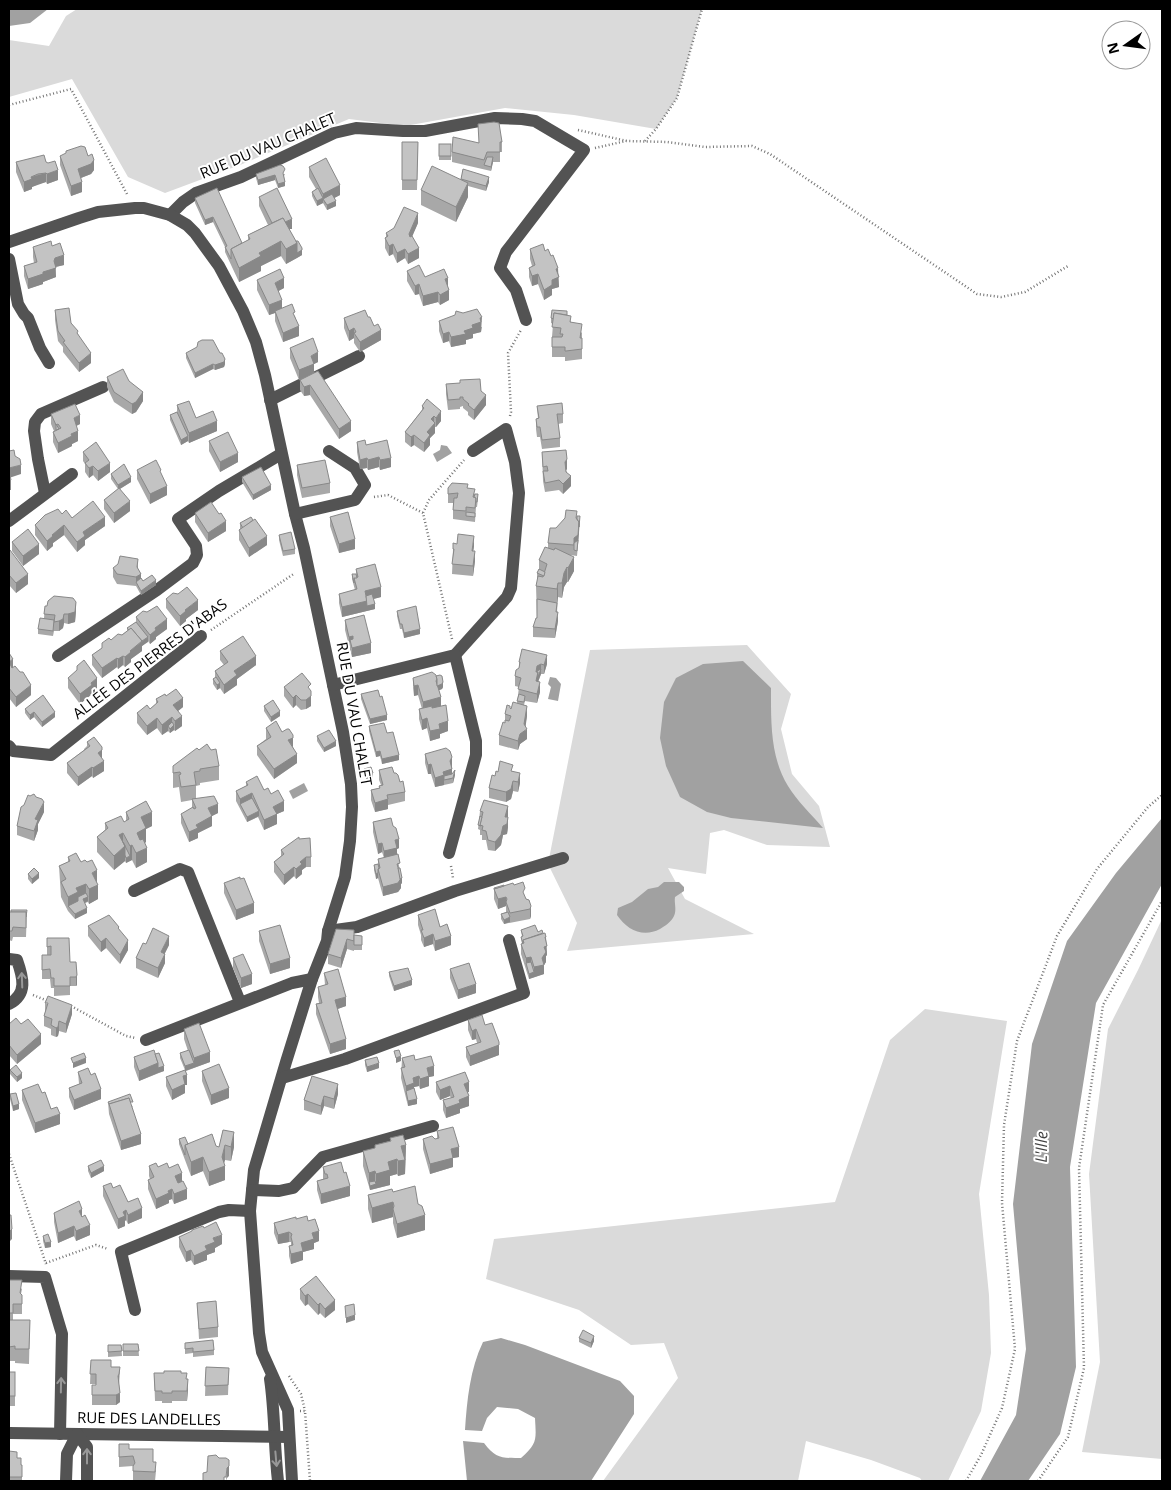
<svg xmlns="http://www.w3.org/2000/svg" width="1171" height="1490" viewBox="0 0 1171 1490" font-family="'Open Sans',sans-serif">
  <rect width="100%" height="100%" fill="#fff"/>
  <!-- green -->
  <g fill="#dadada">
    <path d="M77,9H702L677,98L656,129L574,115L505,108L405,126L349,119L240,165L165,193L128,177L72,79L9,97V40L49,46L66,16Z"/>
    <path d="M747,645L791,694L781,729L792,774L819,806L830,847L767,845L724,830L710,833L706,874L668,868L685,899L754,934L567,951L577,923L548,864L590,650Z"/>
    <path d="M1162,919V1459L1082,1452L1100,1362L1089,1174L1108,1029L1138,970Z"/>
    <path d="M925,1009L1007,1021L979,1194L989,1295L991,1353L981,1411L948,1481H922L920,1478L871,1460L806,1441L798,1481H603L678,1378L664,1343L631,1345L579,1310L486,1279L494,1239L835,1202L890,1040Z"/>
  </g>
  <!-- water -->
  <g fill="#a1a1a1">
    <path d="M9,9H48L30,23L9,26Z"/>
    <path d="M441,445L447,446L452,453L437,462L433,454L440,450Z"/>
    <path d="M743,661L771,688C771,721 770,757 788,786C797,801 812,815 823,828L731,818L707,812L680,797L666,766L660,738L664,702L676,678L703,664Z"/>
    <path d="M550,677L556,678L561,684L558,701L548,699L551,687L548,684Z"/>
    <path d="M304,783L308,791L293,799L289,791Z"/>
    <path d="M1162,818V884L1096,1003L1070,1167L1076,1367L1060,1434L1028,1481H980L1016,1415L1026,1349L1013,1204L1032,1044L1067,941L1116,873Z"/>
    <path d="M664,882H679L684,887V891L675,897C674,903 677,910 674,916C671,922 665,926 660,929C643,938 627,930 617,915L618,908L632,902L648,889L658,887Z"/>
    <path d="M501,1338L525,1345L620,1381L634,1396V1414L591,1481H467L463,1441L484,1443C496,1459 502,1458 521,1458C538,1443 536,1439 535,1418L518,1409L497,1407L487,1418L482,1431L465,1430C467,1400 470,1369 483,1342Z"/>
  </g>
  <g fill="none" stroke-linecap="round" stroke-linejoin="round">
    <!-- path -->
    <g stroke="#757575" stroke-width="2.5" stroke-dasharray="1 2.5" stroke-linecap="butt">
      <path d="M9,105L71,89L128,196"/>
      <path d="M578,130L627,141L667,142L705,147L752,146L770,154L977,294L1001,297L1025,292L1068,266"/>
      <path d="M645,141L656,129L677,98L702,9"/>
      <path d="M595,148L626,141"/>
      <path d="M510,416L511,412L508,353L521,330"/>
      <path d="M374,497L388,495L423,513"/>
      <path d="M211,630L295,573"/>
      <path d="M452,639L423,513L429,500L464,460"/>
      <path d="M451,866L453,878"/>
      <path d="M33,995L48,1001"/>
      <path d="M71,1006L126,1036L135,1038"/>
      <path d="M9,1154L46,1264"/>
      <path d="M46,1263L96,1245L108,1249"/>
      <path d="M289,1376L301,1394L305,1411"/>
      <path d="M300,1411H305L310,1481"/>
      <path d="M966,1481L981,1455L1002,1408L1015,1349L1002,1203L1004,1125L1017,1041L1057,936L1097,869L1148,807L1162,795"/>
      <path d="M1038,1481L1068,1437L1084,1368L1079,1168L1103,1005L1162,901"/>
    </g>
    <!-- minor -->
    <g stroke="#535353" stroke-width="12">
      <path d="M170,215L183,202L196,193L241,177L334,133L356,128L403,131H425L495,118L522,119L535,121L584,150L506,252L500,268L516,290L526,320"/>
      <path d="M9,242L79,218L98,212L135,208H144L170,215L187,225L195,233L219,266L243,311L256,342L265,375L295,514L304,548L343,732L351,784L352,807L350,841L345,877L328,931L327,941L312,979L286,1062L254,1170L250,1211L259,1333L262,1352L288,1410L292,1481"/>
      <path d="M9,259L18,304L24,314L28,318L40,348L49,363"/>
      <path d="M270,400L359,356"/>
      <path d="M45,493L38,459L34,431L35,422L41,414L103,387"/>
      <path d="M295,514L355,500L365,485L355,468L329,451"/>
      <path d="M9,521L72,474"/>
      <path d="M58,656L157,590L193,563L197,555L196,546L178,519L219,491L281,454"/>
      <path d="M333,685L455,655L507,597L511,588L519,493L515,462L506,429L473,451"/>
      <path d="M9,746L13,751L51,755L201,636"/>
      <path d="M449,853L476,755V741L455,655"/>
      <path d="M134,891L180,869L188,872L240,1002"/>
      <path d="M328,931L357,927L455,891L563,858"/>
      <path d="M9,959L17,960C23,977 28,994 9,1004"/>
      <path d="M146,1040L292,983L312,979"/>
      <path d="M282,1078L345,1059L524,993L509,940"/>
      <path d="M252,1190L279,1191L293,1188L323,1157L433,1126"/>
      <path d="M9,1276L45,1277L62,1334L60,1434"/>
      <path d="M135,1310L121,1252L219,1212L229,1210L250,1211"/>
      <path d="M270,1379C275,1413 274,1447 278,1481"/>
      <path d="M9,1433L289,1437"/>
      <path d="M66,1481L67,1454L77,1434L87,1447V1481"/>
    </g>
  </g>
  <!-- wall -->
  <g fill="#a8a8a8">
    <path d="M402,142H418L417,190H402Z"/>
    <path d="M502,142V152H500V162H493L491,171L452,162V152L478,143Z"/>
    <rect x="439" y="144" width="12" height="16"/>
    <path d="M66,151L88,156L94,170L91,174L81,178L82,192L71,196L60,165V156L66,154Z"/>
    <path d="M16,162H46L58,180L47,184L46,182L38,184L32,187V189L24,192L16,172Z"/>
    <path d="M309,167L340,195L334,198L336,206L327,210L323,203L317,206L312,196V192L316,189L309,177Z"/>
    <path d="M463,169L489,182L486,191L468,186V197L456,222L421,205V190L461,180Z"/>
    <path d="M256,174H285L284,176L285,186L278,188L275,180L258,185L256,178Z"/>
    <path d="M259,197L292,229H290V231L302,253V255L286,264L281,256L261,266V271L239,282L225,252V247L213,222L205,225L195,203V198L242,243L248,240V235L268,225L259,206Z"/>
    <path d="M418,223L412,236L419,258L408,264L405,258L397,263L393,254L389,256L385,248V238L386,237V233Z"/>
    <path d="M52,246L64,265L56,267V277L43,282V284L28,289L24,276V266L34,263L33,257V247Z"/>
    <path d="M530,249L545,251L558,275L559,287L552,289V295L544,300L538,284L532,286L529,277V268L532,266L530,259Z"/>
    <path d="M407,271L425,277L448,287L449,300L440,305L438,302L423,306L419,294L415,295L407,281Z"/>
    <path d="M257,280L284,288L278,291L282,308L295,316L299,336L283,342L275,321V313L269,315L257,290Z"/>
    <path d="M55,310L71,323L78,334L91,363L79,372L63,352V347L58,341L55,320Z"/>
    <path d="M567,315L571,322L582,333V359L566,361H565V357H552V337L553,324L551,323V318Z"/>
    <path d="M368,317L381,340L360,352L354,343V338L349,341L344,328V318Z"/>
    <path d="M439,321L482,327L481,332L473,334V338L466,340V344L451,347L449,341L443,343L439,331Z"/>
    <path d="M290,348L318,362L314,364V373L351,431L339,439L310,395L304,396L300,390V380L310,375L299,380L290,358Z"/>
    <path d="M186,353L225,364L224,367L215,370L213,369L195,378L186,358Z"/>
    <path d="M107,377L143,401L136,412L132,414L114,402L107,387Z"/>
    <path d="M446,384L481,391L486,405L474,420L468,415V412L463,408V406L460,407V409L448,410L446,394Z"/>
    <path d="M177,405L196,418L217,431L189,443L188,441L181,445L170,420V415L177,412Z"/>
    <path d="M422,406L441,421L436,427H435V433L430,438V445L424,452L414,445L411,447L405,442V432L422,410Z"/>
    <path d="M537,406L563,414V423L558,424L560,438V447L542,449L540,437H537L536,429V419H538Z"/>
    <path d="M51,414L80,424L76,426L78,441L72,444V446L58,453L53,442V432L54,431L51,424Z"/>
    <path d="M209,441L238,462L220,472L209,451Z"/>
    <path d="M357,442L366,445L391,467L380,470L379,467L368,470L367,468L360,469L357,452Z"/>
    <path d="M83,452L110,472L98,481L93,475L89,478L85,472V464L83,461Z"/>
    <path d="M542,452L567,469L566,470L571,486L563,494L559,490L545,492L543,481Z"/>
    <path d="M297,465L330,483V493L302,498L297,475Z"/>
    <path d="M137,470L161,474L167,495L150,504L137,479Z"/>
    <path d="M111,474L131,482L120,489L130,511L114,523L104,509V500L118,489L111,479Z"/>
    <path d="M242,477L271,490L253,500L242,482Z"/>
    <path d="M468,488L475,494L478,499L477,507H476L475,522L453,519V503H448V494Z"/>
    <path d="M195,513L226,531L208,542L195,522Z"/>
    <path d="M62,514L72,518L105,526L85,540V545L77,552L64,535L53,543V546L47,551L35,535V525Z"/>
    <path d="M577,516L580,521L577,556L570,555L574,571L568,582H567L564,587L562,598L558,597L557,612L558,621L555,638L533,637V627L537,618L536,586L538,578H537V573L539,569V560L548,548V543Z"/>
    <path d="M330,517L355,549L339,553L330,526Z"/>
    <path d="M240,523L267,545L249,557L239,540V530L240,529Z"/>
    <path d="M279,535L295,549V554L283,556L279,540Z"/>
    <path d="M12,542L39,554L23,566L12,551Z"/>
    <path d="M474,546L473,551L475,561L473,576L452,574L453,549Z"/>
    <path d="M10,550L28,584L16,593L9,585Z"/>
    <path d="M113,568L138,569L141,578L143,581L156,585L141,595L136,586L117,584L113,577Z"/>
    <path d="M356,569L381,597L373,599L375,609L342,617L339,603V594L355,590L352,579V574H356Z"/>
    <path d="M166,599L198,610L186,619V621L180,626L166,608Z"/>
    <path d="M45,606L76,611L75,622L68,624L64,623L63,628L59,631H54L53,636L38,634V629L44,618Z"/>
    <path d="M397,611L420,634L404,638L402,629H400L397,616Z"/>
    <path d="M136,617L167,629L156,637V639L150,644L148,641L142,646V651L131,659V662L125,667L123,665L118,669L117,667L102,678L92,665V655L127,631V628L136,622Z"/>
    <path d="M345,620L371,653L352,657L350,650V646H349L345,630Z"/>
    <path d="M220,651L256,665L237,679V685L224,694L220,688L217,690L213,684V679L215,678V671L224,665L220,660Z"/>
    <path d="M9,653L13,667L31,695L16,707L9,698Z"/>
    <path d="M519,662L547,664L544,674H541L538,682L540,692L537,703L525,701L524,705L527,716L525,726L527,739L520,744L518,750L499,745V735L505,723V714L510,708L511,709L517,703L519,687L515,686V676L519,668Z"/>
    <path d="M77,666L97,688L92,692V694L80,704L68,688V678L77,671Z"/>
    <path d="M413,678L443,687L442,689L439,690L441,706L448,731L440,734V738L430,741L427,728L422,730L419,719V709H422L418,695L414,696L413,688Z"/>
    <path d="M284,687L311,691V706L306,709L301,710L296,705L293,708L284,696Z"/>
    <path d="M361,694L387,720L370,724L361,699Z"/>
    <path d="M166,696L183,707L178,711L182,726L175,731L174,730L170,733L168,731L162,735L157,728L147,735L137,723V713L150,709L156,704V699Z"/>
    <path d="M264,706L280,716L271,722L264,711Z"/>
    <path d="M25,709L55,717L42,727L34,717L30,720L25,713Z"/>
    <path d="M369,726L387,733L399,760L382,764L380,756L376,757L369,731Z"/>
    <path d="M266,728L282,732L293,745V747L297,763L274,779L257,755V746L266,739Z"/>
    <path d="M317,736L336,746L324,752L317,741Z"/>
    <path d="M87,742L102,759L104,771L93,778L92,776L78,786L67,773V763L84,750V749L87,746Z"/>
    <path d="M199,750L219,766V780L200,783V785L196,786V799L218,813L212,816V826L198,833V838L189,842L181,823V814L192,808V800L181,802L179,787L173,788V766Z"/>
    <path d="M425,754L452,767V774L455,775L453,783L435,787L431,774H428L425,763Z"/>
    <path d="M379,770L394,773L400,782L405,792V801L388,805V809L375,812L371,800V790L379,788V786L381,785L379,780Z"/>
    <path d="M513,771L520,783L518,792L513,791L511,799L506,802L489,798V788L495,776Z"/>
    <path d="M246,782L264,790L271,794L284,811L277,814V824L264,830L258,817L247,822L236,801V791L246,786Z"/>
    <path d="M24,805L44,812L38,824V830L34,841L17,835V826Z"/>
    <path d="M508,806V827L507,834L503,835L501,845L495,851L488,850L486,840H482V835H480V830L478,829L480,811Z"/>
    <path d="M126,812L152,826L146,829V842L145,843L147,862L136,868L132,860L126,863L125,861L114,870L97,852V837L105,830V823L124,822L126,821Z"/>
    <path d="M373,822L399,848L397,849V854L402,883L401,884V888L398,892L383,896L378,878L376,879L374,870V865L378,864V859L384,858L382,852L378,854L373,832Z"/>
    <path d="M299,839L311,857V867H306L302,870V874L296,879L294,876L284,885L274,872V862L281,856V850Z"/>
    <path d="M68,857L81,862L97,884L98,899L89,904L88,902L85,903L87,913L75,919L68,911L61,897L59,866L68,862Z"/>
    <path d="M28,874L39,878L32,884L28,879Z"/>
    <path d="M224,883L254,913L236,920L224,893Z"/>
    <path d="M514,885L526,899L529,900L531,916L530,919L504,924L501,919V914L506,912V906L498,909L494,899V888L504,886Z"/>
    <path d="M27,910L26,937H13L12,941L9,940V912Z"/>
    <path d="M418,915L440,927L451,945L435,951L433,944L424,947L421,940V935L418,925Z"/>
    <path d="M88,926L119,930L128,950L120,964L106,948L101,952L88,936Z"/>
    <path d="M336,929L354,935L362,936V950H354V949V951L347,949L341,968L328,964V954Z"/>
    <path d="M521,930L538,932L546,943L547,955L546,956V962L544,965V974L529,979L521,954V944H522L521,937H522Z"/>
    <path d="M259,931L290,968L270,974L259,941Z"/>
    <path d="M47,938L70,962H76L77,985L76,986H70V995L54,996V988H51L50,979H42V955H47Z"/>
    <path d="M146,944L169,945L165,953V963L158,978L136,968V958Z"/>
    <path d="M233,958L252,984L241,988L233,968Z"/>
    <path d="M450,969L476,993L458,999L450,978Z"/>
    <path d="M389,972L412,985L394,991L389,976Z"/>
    <path d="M324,973L346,1006L337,1009L346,1049L330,1054L316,1014V1004L319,1003L318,997V987L325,985Z"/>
    <path d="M45,1003L72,1014L66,1033L59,1031L58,1036L56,1037L51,1035V1029L44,1026V1016L45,1012Z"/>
    <path d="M468,1020L485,1025L499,1052V1055L470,1066L466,1057V1047L477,1043L476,1039L472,1040L468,1030Z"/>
    <path d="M9,1024H21L41,1044L17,1064L9,1055Z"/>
    <path d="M184,1029L210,1062L186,1071L187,1085H185V1093L172,1100L166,1086V1077L185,1070L180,1058V1053L188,1051L184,1039Z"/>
    <path d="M155,1054L164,1071L139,1081L134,1067V1057Z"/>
    <path d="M402,1058L415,1060L434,1076L429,1077V1086L420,1089L419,1086L414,1087L417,1099V1104L408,1106L401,1078Z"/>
    <path d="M365,1060L379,1068L367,1072L365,1065Z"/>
    <path d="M10,1070L22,1078L17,1082L10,1074Z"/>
    <path d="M202,1071L229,1098L211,1105L202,1081Z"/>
    <path d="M78,1072L101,1099L74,1110L69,1097V1088L79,1084Z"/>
    <path d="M312,1076L338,1094L334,1109L324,1106L321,1115L304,1110V1100Z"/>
    <path d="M436,1082L469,1092H468L469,1106L460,1109V1113L446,1118L443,1110V1100L451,1098L450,1096L440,1100L436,1092Z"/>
    <path d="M22,1090L42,1093L60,1124L35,1133L22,1100Z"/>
    <path d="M10,1094L19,1109L13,1111L10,1099Z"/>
    <path d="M108,1102L133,1106L132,1107L141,1144L121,1150L109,1114Z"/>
    <path d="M223,1130L234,1147L231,1161L225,1160L224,1163L225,1180L209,1186L203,1171L191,1176L179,1144V1139L188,1144L219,1147Z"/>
    <path d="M437,1131L459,1157L453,1158V1167L430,1174L423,1149V1139H437Z"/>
    <path d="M390,1138L406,1145L405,1174L398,1176L397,1174L390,1176V1185L370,1190L363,1166V1151L375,1148V1145L390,1141Z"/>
    <path d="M88,1166L104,1171L91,1178L88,1171Z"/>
    <path d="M149,1166L169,1168L182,1182L187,1199L174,1204L172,1199L169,1200V1203L156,1209L148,1189V1180L150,1179L149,1176Z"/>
    <path d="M323,1167L350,1196L321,1204L317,1190V1181L323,1179Z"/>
    <path d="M103,1186L113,1188L128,1202L142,1218L128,1224L126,1220L125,1221V1226L118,1229L103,1196Z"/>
    <path d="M393,1192L418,1204L425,1230L397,1238L393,1223V1217L372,1223L368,1209V1195Z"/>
    <path d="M54,1213L90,1235L76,1241L74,1236L58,1243L54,1222Z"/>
    <path d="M296,1219L308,1221L319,1241L314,1243V1249L303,1252V1260L291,1264L289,1256V1246H291V1242H289L278,1244L274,1233V1223Z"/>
    <path d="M204,1228L222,1244L215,1248V1252L207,1255V1260L194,1265L191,1260L186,1262L179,1247V1237L192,1232V1230Z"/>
    <path d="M43,1236L51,1247L45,1248L43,1241Z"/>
    <path d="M9,1280L22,1289L21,1294L22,1295V1314H13V1320H30L29,1364L15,1363V1361H9V1363Z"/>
    <path d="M300,1289L335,1310L325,1318L320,1313L318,1315L308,1304L305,1306L300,1299Z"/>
    <path d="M197,1303L218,1327V1337L199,1339Z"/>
    <path d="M579,1338L594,1341L591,1348L579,1342Z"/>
    <path d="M185,1343L214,1350V1355L193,1357V1353L185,1354Z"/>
    <path d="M123,1344H138L139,1356H123Z"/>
    <path d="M108,1345H121L122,1356L108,1357Z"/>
    <path d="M91,1360L111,1367L119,1384L120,1402L116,1405H92V1395L96,1384H90Z"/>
    <path d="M206,1367L229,1368L228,1395L205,1396Z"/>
    <rect x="9" y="1372" width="6" height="34"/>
    <path d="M154,1373L186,1379L188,1389L187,1401H172V1403H162V1401H155Z"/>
    <path d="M119,1444L153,1462L156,1471L155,1481H133V1466L119,1467Z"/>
    <path d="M9,1451L17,1458L21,1465H22V1481H9Z"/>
  </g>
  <!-- shaded-wall -->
  <g fill="#888">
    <path d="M493,157V162L491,171V167Z"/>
    <path d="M94,160V170L91,174L78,179V169Z"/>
    <path d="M58,170V180L47,184V174Z"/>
    <path d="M46,173V182L32,187V189L24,192V182L31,177Z"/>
    <path d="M275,175V180L258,185V180Z"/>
    <path d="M489,177V182L486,191V186Z"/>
    <path d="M82,182V192L71,196V186Z"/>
    <path d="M285,182V186L278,188V184Z"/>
    <path d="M468,183V197L456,222V207Z"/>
    <path d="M340,185V195L325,203L323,199V194Z"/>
    <path d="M323,198V203L317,206V201Z"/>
    <path d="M336,201V206L327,210V205Z"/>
    <path d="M418,213V223L409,244V234Z"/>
    <path d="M213,217V222L205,225V220Z"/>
    <path d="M292,219V229H290V233L274,227Z"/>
    <path d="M281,241V256L261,266V271L239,282V268L259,253Z"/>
    <path d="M297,243V258L286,264V249Z"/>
    <path d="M393,244V254L389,256V246Z"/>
    <path d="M302,248V255L297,258V253Z"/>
    <path d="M419,248V258L408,264V254Z"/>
    <path d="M405,249V258L397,263V253Z"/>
    <path d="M64,255V265L55,267L56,277L43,282V284L28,289V279L43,272L54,261L55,258Z"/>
    <path d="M558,268L559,287L552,289V295L544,300V290L552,280L556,269Z"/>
    <path d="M538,274V284L532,286V276Z"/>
    <path d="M284,278V288L275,293V283Z"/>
    <path d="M448,278V288L445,279Z"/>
    <path d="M419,284V294L415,295V286Z"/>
    <path d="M449,290V300L440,305V295Z"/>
    <path d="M438,292V302L423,306V296Z"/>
    <path d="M282,300V310L275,311V313L269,315V305Z"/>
    <path d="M482,317L481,332L473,334V338L466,340V344L451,347V337L464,331L480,318Z"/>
    <path d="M299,326V336L283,342V333Z"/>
    <path d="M354,328V338L349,341V331Z"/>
    <path d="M381,330V340L360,352V342Z"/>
    <path d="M449,332V341L443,343V334Z"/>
    <path d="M318,352V362L314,364V373L299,380V370L311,356Z"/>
    <path d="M91,353V363L79,372V363Z"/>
    <path d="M225,359V364L224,367L215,370V365Z"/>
    <path d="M213,364V369L195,378V373Z"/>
    <path d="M310,385V395L304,396V387Z"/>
    <path d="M143,392V401L136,412L132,414V404Z"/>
    <path d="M486,395V405L474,420V410Z"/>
    <path d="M441,411V421L436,427V418Z"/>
    <path d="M80,415V424L74,427V418Z"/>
    <path d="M434,416V424L435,423V433L430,438V445L424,452V443L427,432L431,419Z"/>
    <path d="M217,421V431L189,443V433Z"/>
    <path d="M351,421V431L339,439V429Z"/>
    <path d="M78,431V441L72,444V446L58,453V443L71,434Z"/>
    <path d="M414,435V445L411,447V437Z"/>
    <path d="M188,436V441L181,445V440Z"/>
    <path d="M238,453V462L220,472V462Z"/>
    <path d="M379,457V467L368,470V460Z"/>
    <path d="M367,458V468L360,469V460Z"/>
    <path d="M391,458V467L380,470V460Z"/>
    <path d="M567,459V469L565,471V462Z"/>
    <path d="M110,463V472L98,481V471Z"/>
    <path d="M21,465V474L9,478V468Z"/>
    <path d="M93,466V475L89,478V468Z"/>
    <path d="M571,476V486L563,494V484Z"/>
    <path d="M131,477V482L118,490V485Z"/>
    <rect x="9" y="480" width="2" height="10"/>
    <path d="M271,485V490L253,500V495Z"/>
    <path d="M167,486V495L150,504V494Z"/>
    <path d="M130,501V511L114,523V513Z"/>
    <path d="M105,517V526L85,540V545L77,552V542L83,532Z"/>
    <path d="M226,521V531L208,542V533Z"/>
    <path d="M579,522V532L577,556L578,545L574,550V538Z"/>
    <path d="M64,525V535L53,543V546L47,551V541L52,535Z"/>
    <path d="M267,536V545L249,557V548Z"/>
    <path d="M474,536V546L472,561V551Z"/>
    <path d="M355,539V549L339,553V544Z"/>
    <path d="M39,544V554L23,566V556Z"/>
    <path d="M475,551V561L473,576V566Z"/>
    <path d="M574,557V571L568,582V568Z"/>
    <path d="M138,559V569L141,574V583L136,582V586V577Z"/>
    <path d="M567,567V582L564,587L562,598V583L564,573Z"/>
    <path d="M28,574V584L16,593V583Z"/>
    <path d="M156,580V585L141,595V591Z"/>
    <path d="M558,583V597L557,604V589Z"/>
    <path d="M381,587V597L366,601L365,591Z"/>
    <path d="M198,600V610L186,619V621L180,626V616L185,610Z"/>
    <path d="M367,601L375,604V609L342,617V607Z"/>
    <path d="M76,602V611L75,622L68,624V614Z"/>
    <path d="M558,612V621L555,638V629Z"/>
    <path d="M64,614V623L63,628L59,631V621Z"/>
    <path d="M167,619V629L156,637V639L150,644V635L155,628Z"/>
    <path d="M420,629V634L404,638V633Z"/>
    <path d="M353,636V645L350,640V646H349V637Z"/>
    <path d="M148,637V642L142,646V651L131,659V662L125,667V657L130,651Z"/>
    <path d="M371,643V653L352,657V648Z"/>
    <path d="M547,655V664L544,674V665Z"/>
    <path d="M123,656V665L118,669V659Z"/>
    <path d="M256,656V665L237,679V685L224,694V685L234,671Z"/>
    <path d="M117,658V667L102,678V668Z"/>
    <path d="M13,659V668L9,672V662Z"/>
    <path d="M541,664V674L538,682V675V682L536,691V672L537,666Z"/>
    <path d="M97,678V688L92,692V694L80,704V694L91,683Z"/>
    <path d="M437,679L443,682V687L442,689L437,691L436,681Z"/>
    <path d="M540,682V692L537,703V694Z"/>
    <path d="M220,683V688L217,690V685Z"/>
    <path d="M31,685V695L16,707V697Z"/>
    <path d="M418,685V695L414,696V686Z"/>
    <path d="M311,691V706L306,709V700Z"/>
    <path d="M296,695V705L293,708V698Z"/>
    <path d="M441,697V707L423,711V702Z"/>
    <path d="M183,698V707L173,715V705Z"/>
    <path d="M527,706V716L525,731L527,729V739L520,744L518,750V741L520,734L524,724Z"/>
    <path d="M280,711V716L271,722V717Z"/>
    <path d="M34,712V717L30,720V715Z"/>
    <path d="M55,712V717L42,727V722Z"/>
    <path d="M387,715V720L370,724V719Z"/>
    <path d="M182,716V726L175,731V721Z"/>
    <path d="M172,717V726L174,725V730L170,733V729L168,726V731L162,735V725Z"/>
    <path d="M157,718V728L147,735V726Z"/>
    <path d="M427,718V728L422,730V720Z"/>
    <path d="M448,721V731L440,734V738L430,741V731L439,724Z"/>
    <path d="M293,735V747L288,740Z"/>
    <path d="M336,741V746L324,752V748Z"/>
    <path d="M102,747V760L98,753Z"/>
    <path d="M380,751V756L376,757V752Z"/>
    <path d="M297,754V763L274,779V769Z"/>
    <path d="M399,755V760L382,764V759Z"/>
    <path d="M452,757V767L451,769H452V779L444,780V785L435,787V778L443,772Z"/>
    <path d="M104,761V771L93,778V768Z"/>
    <path d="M431,764V774H428V765Z"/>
    <path d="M92,767V776L78,786V777Z"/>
    <path d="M455,770V775L453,783V778Z"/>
    <path d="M373,773V778L366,780V775Z"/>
    <path d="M520,773V783L518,792V782Z"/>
    <path d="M513,781V791L511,799L506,802V792Z"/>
    <path d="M252,793V803L240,804V799Z"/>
    <path d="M388,799V809L375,812V803Z"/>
    <path d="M284,801V811L277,814V824L264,830V820L273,807Z"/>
    <path d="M44,802V812L38,824V830L34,841L35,819Z"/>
    <path d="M218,804V813L208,818V808Z"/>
    <path d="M508,806V827L507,834L503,835L501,845L495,851V842Z"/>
    <path d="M259,811V816L247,822V817Z"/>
    <path d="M152,812V826L146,829V842L137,847V833L141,817Z"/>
    <path d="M212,816V826L198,833V838L189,842V832L196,825Z"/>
    <path d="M123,833V847L119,835Z"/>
    <path d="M399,839V848L397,849V858L384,861V851L395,840Z"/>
    <path d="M382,843V852L378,854V844Z"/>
    <path d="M132,845V860L126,863V858L130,856V846Z"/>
    <path d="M125,846V861L114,870V856Z"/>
    <path d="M147,848V862L136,868V853Z"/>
    <path d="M306,857V867L302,870V874L296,879V869L300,862Z"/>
    <path d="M294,867V876L284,885V875Z"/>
    <path d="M97,870V884L92,873Z"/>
    <path d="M39,873V878L32,884V879Z"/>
    <path d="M378,873V878L376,879V874Z"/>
    <path d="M401,878H402V883L401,884V888L398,892L383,896V887Z"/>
    <path d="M86,884V897H88V901L83,904L68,906V897L76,888Z"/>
    <path d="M98,885V899L89,904V889Z"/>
    <path d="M506,897V906L498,909V899Z"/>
    <path d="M254,903V913L236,920V910Z"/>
    <path d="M531,906V916L530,919V909Z"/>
    <path d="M87,908V913L75,919V914Z"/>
    <path d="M510,917V922L504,924V920Z"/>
    <path d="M433,934V944L424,947V938Z"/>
    <path d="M169,936V945L161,961V952Z"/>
    <path d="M451,936V945L435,951V941Z"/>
    <path d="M546,937L547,955L546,956V962L544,965V974L529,979V974L534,972V967L542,958L524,949Z"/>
    <path d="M106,938V948L101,952V942Z"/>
    <path d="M347,939V949L341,968V958Z"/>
    <path d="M128,940V950L120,964V955Z"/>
    <path d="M165,954V963L158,978V968Z"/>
    <path d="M531,957V967L526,963V958Z"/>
    <path d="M290,958V968L270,974V964Z"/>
    <path d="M252,974V984L241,988V978Z"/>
    <path d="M77,975V985L76,986V977Z"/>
    <path d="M412,980V985L394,991V986Z"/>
    <path d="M476,984V993L458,999V990Z"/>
    <path d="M346,997V1006L335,1010V1000Z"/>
    <path d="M72,1005V1014L66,1033V1024Z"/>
    <path d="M59,1021V1031L58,1036L56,1037V1028Z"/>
    <path d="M476,1029V1039L472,1040V1031Z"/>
    <path d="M41,1034V1044L17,1064V1055Z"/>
    <path d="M346,1039V1049L330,1054V1044Z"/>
    <path d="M499,1042V1055L470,1066V1056Z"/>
    <path d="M210,1052V1062L185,1071V1066L194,1063V1058Z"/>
    <path d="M401,1056V1061L396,1063V1058Z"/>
    <path d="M86,1058V1063L73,1068V1063Z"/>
    <path d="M158,1063V1073L139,1081V1071Z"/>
    <path d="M379,1063V1068L367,1072V1067Z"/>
    <path d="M164,1066V1071L158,1073V1068Z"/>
    <path d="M434,1066V1076L429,1077V1086L420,1089V1079L427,1068Z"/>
    <path d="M22,1073V1078L17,1082V1077Z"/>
    <path d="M187,1075V1085H185V1093L172,1100V1090L183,1076Z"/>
    <path d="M419,1076V1086L414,1087V1093L406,1091V1086L413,1078Z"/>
    <path d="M469,1082V1092L464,1093V1084Z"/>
    <path d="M338,1084V1094L334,1109V1099Z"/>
    <path d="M450,1086V1096L440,1100V1090Z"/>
    <path d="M229,1088V1098L211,1105V1095Z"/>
    <path d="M101,1089V1099L74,1110V1100Z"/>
    <path d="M324,1096V1106L321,1115V1106Z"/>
    <path d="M469,1096V1106L460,1109V1113L446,1118V1108L459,1100Z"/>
    <path d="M417,1099V1104L408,1106V1101Z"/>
    <path d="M19,1104V1109L13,1111V1106Z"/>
    <path d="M60,1114V1124L35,1133V1123Z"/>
    <path d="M234,1132V1147L231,1161V1147Z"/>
    <path d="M141,1134V1144L121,1150V1141Z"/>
    <path d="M225,1145V1160L223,1166H225V1180L209,1186V1172L222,1157Z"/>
    <path d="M406,1145L405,1174L398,1176V1161L401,1146Z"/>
    <path d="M459,1147V1157L453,1158V1167L430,1174V1164L451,1149Z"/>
    <path d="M203,1157V1171L191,1176V1162Z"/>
    <path d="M397,1159V1174L390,1176V1185L370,1190L369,1182V1187V1173L375,1171V1184H376V1174L388,1162Z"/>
    <path d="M104,1166V1171L91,1178V1173Z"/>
    <path d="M182,1173V1183L175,1186V1176Z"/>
    <path d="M350,1186V1196L321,1204V1194Z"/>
    <path d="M172,1189V1199L169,1200V1203L156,1209V1199L168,1191Z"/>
    <path d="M187,1189V1199L174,1204V1194Z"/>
    <path d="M393,1202V1217L372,1223V1208Z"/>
    <path d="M142,1208V1218L128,1224V1215Z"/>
    <path d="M82,1209V1219L79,1211Z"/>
    <path d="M126,1210V1220L125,1221V1226L118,1229V1219L123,1212Z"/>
    <path d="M425,1215V1230L397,1238V1224Z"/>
    <path d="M90,1225V1235L76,1241V1231Z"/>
    <path d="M74,1226V1236L58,1243V1233Z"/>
    <path d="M12,1229V1239L9,1242V1232Z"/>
    <path d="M319,1231V1241L314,1243V1249L303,1252V1260L291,1264V1254L301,1243L312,1233Z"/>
    <path d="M289,1232V1242L278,1244V1235Z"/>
    <path d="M222,1235V1244L215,1248V1252L207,1255V1260L194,1265V1256L213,1238Z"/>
    <path d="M51,1242V1247L45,1248V1243Z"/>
    <path d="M191,1250V1260L186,1262V1252Z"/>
    <path d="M308,1294V1304L305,1306V1296Z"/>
    <path d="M335,1300V1310L325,1318V1309Z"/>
    <path d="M320,1303V1313L318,1315V1305Z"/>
    <path d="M355,1315V1320L346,1323V1318Z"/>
    <path d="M594,1336V1341L591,1348V1343Z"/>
    <path d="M120,1367L119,1384L118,1385V1376Z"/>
    <path d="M188,1379V1389L187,1401V1391Z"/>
    <path d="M120,1393V1402L116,1405V1395Z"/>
    <path d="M229,1466V1476L227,1478L226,1481L227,1468Z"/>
  </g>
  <!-- building -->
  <g fill="#c3c3c3" stroke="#888">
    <path d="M494,122L499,123L502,142H500V152H487L484,160L452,152L453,137L479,143L478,124Z"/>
    <path d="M402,142H418L417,180H402Z"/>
    <rect x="439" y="144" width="12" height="12"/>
    <path d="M81,146L85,147L88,156L92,154L94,160L91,164L78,169L82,182L71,186L60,156L66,153V151Z"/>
    <path d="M44,155L46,162L48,163L55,161L58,170L47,174L46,173L38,174L31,177L32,179L24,182L16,162Z"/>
    <path d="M487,157H493L491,167L484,165Z"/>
    <path d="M326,158L340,185L323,194L309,167Z"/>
    <path d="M280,165L283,166L285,169L283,173L285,182L278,184L275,175L258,180L256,174Z"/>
    <path d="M432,166L468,183L456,207L421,190Z"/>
    <path d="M463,169L489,177L486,186L461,179Z"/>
    <path d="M217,188L242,243L231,249V259L225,247L227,246L213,217L205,220L195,198Z"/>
    <path d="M277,188L292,219L285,222L283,218L272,223L259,197Z"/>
    <path d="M318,188L323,198L317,201L312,192Z"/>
    <path d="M332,194L336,201L327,205L323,199Z"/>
    <path d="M404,207L418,213L409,234L410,237L412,236L419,248L408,254L405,249L397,253L393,244L389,246L385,238L388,236L386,233L394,228Z"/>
    <path d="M283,218L297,243L286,249L281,241L259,253L261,256L239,268L231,249L250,239L248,235Z"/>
    <path d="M51,241L52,246L60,243L64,255L55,258L54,261L56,268L43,272V274L28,279L24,266L37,262L33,247Z"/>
    <path d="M296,241H298L302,248V250L297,253V243Z"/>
    <path d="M543,244L545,251L548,249L551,256L553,255L558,268L556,269L559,277L552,280V285L544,290L538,274L532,276L529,268L535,265L530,249Z"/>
    <path d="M419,265L425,277L444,269L448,278L445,279L449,290L440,295L438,292L423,296L419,284L415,286L407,271Z"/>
    <path d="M280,269L284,278L275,283L282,300L269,305L257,280Z"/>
    <path d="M292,304L295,312L293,313L299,326L283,333L275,311Z"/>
    <path d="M69,308L71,323L78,331L77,333L91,353L79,363L63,342L65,341L58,331L55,310Z"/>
    <path d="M477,309L482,317L480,318L481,322L472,325L473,328L464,331L466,334L451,337L449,332L443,334L439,321L455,315L456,311L463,313Z"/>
    <path d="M365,310L368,317H370L374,326L378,324L381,330L360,342L354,333L356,332L354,328L349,331L344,318Z"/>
    <path d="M552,310L567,311V315L554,313V319L551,318Z"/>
    <path d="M554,313L571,316L570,322L582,324L580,338H582V349L566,351H565V347H552V337H562L563,334H560L561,328L552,327Z"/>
    <path d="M313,338L318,352L311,356L314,364L299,370L290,348Z"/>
    <path d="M202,340H213L220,353H222L225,359L224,362L215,365L213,364L195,373L186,353L197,347L198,342Z"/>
    <path d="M123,369L129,381L143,392L136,402L132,404L114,392L107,377Z"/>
    <path d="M318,371L351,421L339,429L310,385L304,387L300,380Z"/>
    <path d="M480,379L481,391L486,395L474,410L468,405L469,404L463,399V397H460V399L448,400L446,384L460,383V380Z"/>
    <path d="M427,399L441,411L436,418L434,416L431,419L435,423L427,432L430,435L424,443L414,435L411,437L405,432L424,408L422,406Z"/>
    <path d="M189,401L196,418L213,411L217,421L189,433L177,405Z"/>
    <path d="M562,403L563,414H557L560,438L542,440L540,427H537L536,419L539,418L537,406Z"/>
    <path d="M75,404L80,415L74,418L78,431L71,434L72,436L58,443L53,432L61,428L58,424L56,425L51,414Z"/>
    <path d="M177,412L188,436L181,440L170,415Z"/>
    <path d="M56,424L59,429L56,430Z"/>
    <path d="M228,432L238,453L220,462L209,441Z"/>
    <path d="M365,440L366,445L387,440L391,458L380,460L379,457L368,460L367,458L360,460L357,442Z"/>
    <path d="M96,442L110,463L98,471L93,466L89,468L85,463L89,460L83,452Z"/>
    <path d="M14,450L15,456L20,459L21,465L9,468V451Z"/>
    <path d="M566,450L567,459L565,462L566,472L571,476L563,484L559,480L545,483L543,471H548L547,466L543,467L542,452Z"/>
    <path d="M156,460L161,470L160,471L167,486L150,494L137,470Z"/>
    <path d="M325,460L330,483L302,488L297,465Z"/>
    <path d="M124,464L131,477L118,485L111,474Z"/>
    <path d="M261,467L271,485L253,495L242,477Z"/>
    <path d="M9,471L11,480H9Z"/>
    <path d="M452,483L468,484L467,488L475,489L473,497L476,498L475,508L466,507V511L453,510L454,498H457L458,493L448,494V488Z"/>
    <path d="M119,488L130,501L114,513L104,500Z"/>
    <path d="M475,494H478L477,502H476V498L474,497Z"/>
    <path d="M93,501L105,517L83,532L85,536L77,542L64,525L52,535L53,536L47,541L35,525L45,515L58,509L62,514L66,510L72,518Z"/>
    <path d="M211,502L219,514L221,513L226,521L208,533L195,513Z"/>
    <path d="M566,510L577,511L576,518L579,522L578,535L574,538V545L548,543L550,528H556L565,518Z"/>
    <path d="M348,512L355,539L339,544L330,517Z"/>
    <path d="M466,512L475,513V517L466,516Z"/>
    <path d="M577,516H580L579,527V522L577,519Z"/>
    <path d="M251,517L253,520L243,528L240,523Z"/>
    <path d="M255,519L267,536L249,548L239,530Z"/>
    <path d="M28,529L39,544L23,556L12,542Z"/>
    <path d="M291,532L295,549L283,551L279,535Z"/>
    <path d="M458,534L474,536L472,551H475L473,566L452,564L454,549H453V543L457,544Z"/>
    <path d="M578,540L577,551L574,550V543Z"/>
    <path d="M545,547L554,550L555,548L574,557L568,568L567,567L564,573L562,583H558L557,589L536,586L538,576L543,577L547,564L539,560Z"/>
    <path d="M10,550L28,574L16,583L9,575V551Z"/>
    <path d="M120,556L138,559L137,567L141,574L136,577L117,574L113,568L118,564Z"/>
    <path d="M375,564L381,587L365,591L367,601L342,607L339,594L357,589L354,578L358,577L356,569Z"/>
    <path d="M539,569L545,572L544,576L537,573Z"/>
    <path d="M352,574H356L357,578H354V583Z"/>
    <path d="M152,575L156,580L141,591L136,582L141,578L143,581Z"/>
    <path d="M187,587L198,600L185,610L186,611L180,616L166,599L173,593L178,594Z"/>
    <path d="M372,594L375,604L367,606L366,596Z"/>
    <path d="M54,596L73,598L76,602L75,612L68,614H64L63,619L59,621L54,622L55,615L44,614L45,606H47L48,601Z"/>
    <path d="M537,599L557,603L556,612H558L555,629L533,627L536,618H537Z"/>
    <path d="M157,606L167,619L155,628L156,630L150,635L136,617L143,611L147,612Z"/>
    <path d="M416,606L420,629L404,633L402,624H400L397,611Z"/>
    <path d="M364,615L371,643L352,648L350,640L353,639V636L349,637L345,620Z"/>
    <path d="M40,618L54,620L53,631L38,629Z"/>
    <path d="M136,622L148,637L142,641L131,628L129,630L127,628Z"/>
    <path d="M131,628L142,641L130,651L131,652L125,657L123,656L118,659L117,658L102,668L92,655L102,648V643L109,638L111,640L118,634L122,635Z"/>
    <path d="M243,636L256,656L234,671L237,675L224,685L215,671L228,662L220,651Z"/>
    <path d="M522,649L547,655L544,665L541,664L537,666L536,672H538L536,681L540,682L537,694L518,689L521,678L515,676L516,670L519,668L520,662H519Z"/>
    <path d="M9,653L13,659L9,662L12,668L15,666L20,672H23L31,685L16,697L9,688Z"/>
    <path d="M84,660L97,678L91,683L92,685L80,694L68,678L77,670V666Z"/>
    <path d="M541,669L538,677V672H537V671Z"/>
    <path d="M432,672L436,675L437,679L436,681L441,697L423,702L418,685L414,686L413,678Z"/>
    <path d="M302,673L311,684L308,687L311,691V696L306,700H301L296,695L293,698L284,687Z"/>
    <path d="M440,675L442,676L443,682L442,684L437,686V679L436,676Z"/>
    <path d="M216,677L220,683L217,685L213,679Z"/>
    <path d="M176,689L183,698L173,705L182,716L175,721L172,717L162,725L157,718L147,726L137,713L147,705L150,709L158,702L156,699L165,694L166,696Z"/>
    <path d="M378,690L380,697L382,696L387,715L370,719L361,694Z"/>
    <path d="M519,694L525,696L524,702L517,701Z"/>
    <path d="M43,695L55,712L42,722L34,712L30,715L25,709Z"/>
    <path d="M273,700L280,711L271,717L264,706Z"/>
    <path d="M513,702L527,706L524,724L527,729L520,734L518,741L499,735L503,722L505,723V720L509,721L511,716L505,714L507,705L510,706V708L511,709Z"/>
    <path d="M446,705L448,721L439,724L440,729L430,731L427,718L422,720L419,709L432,706V708Z"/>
    <path d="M276,721L282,732L287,729H289L293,735V738L288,740L297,754L274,769L257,746L271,737L266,728Z"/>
    <path d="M172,722L174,725L170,729L168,726Z"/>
    <path d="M384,723L387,733L393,732L399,755L382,759L380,751L376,752L369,726Z"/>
    <path d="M329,730L336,741L324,748L317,736Z"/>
    <path d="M94,737L102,747V750L98,753L104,761L93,768L92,767L78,777L67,763L90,746L87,742Z"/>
    <path d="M207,744L211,750L216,749L219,766L200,769V771L194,772L196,785L181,787L179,775L181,774L180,772L173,773V766L197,748L199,750Z"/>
    <path d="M446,748L450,751L452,757L450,761L452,769L443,772L444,775L435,778L431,764L428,765L425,754Z"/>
    <path d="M500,761L513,765L511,771L520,773L518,782L513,781L511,789L506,792L489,788L492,775L495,776L496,771L498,772Z"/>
    <path d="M371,767L373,773L366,775L364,769Z"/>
    <path d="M392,767L394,773H396L398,775L400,782L403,781L405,792L387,795L388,799L375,803L371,790L380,788L379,786L383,785L379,770Z"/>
    <path d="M455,770L453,778L444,780V776L452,774Z"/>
    <path d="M257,776L264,790L268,788L271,794L278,790L284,801L273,807L277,814L264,820L252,793L240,799L236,791L248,785L246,782Z"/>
    <path d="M34,794L36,797L42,799L44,802L35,819L38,820L34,831L17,826L21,807L24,805L28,795L30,796Z"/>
    <path d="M214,796L218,804L208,808L212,816L196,825L198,828L189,832L181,814L193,807L194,809L196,808L192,799Z"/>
    <path d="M252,798L259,811L247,817L240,804Z"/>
    <path d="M484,800L508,806L505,817H508L507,824L503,826L501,835L495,842L488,840L486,831L482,830L483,826L480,825L483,812L480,811Z"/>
    <path d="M146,801L152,812L141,817L146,828L137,833L140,840L143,839L147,848L136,853L132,845L130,846L123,833L119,835L125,846L114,856L97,837L108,828L105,823L121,816L124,822L129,819L126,812Z"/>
    <path d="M480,816L482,817L480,825L481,826L478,825Z"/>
    <path d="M391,818L393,826L396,828L399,839L395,840L397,848L384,851L382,843L378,844L373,822Z"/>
    <path d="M299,837V839L310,838L311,857H306L300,862L302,864L296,869L294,867L284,875L274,862L284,854L281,850Z"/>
    <path d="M123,842L130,856L126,858L125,855V846Z"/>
    <path d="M76,853L81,862L85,860L87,862L92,860L97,870L92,873L98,885L89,889L86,884L76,888L78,892L68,897L61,882L66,879L59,866L70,861L68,857Z"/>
    <path d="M398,854L400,863L397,864L401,878L398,883L383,887L378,869L380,868L378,859Z"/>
    <path d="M378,864L379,868L378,869V873L376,874L374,865Z"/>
    <path d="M34,868L39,873L32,879L28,874Z"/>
    <path d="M398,868H400L402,878L400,879Z"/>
    <path d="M240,877V879L244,878L254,903L236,910L224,883Z"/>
    <path d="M523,882L525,888L523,892L526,899L529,900L531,906L530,909L510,913L506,902L507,899L506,897L498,899L494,889L513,883L514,885Z"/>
    <path d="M504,885V886L494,889V888Z"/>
    <path d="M86,893L88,897L83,899L87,908L75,914L68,906L78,901V897Z"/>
    <path d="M435,909L440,927L447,924L451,936L435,941L433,934L424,938L421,930H423L418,915Z"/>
    <path d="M11,910H27L26,917V912H11Z"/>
    <path d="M9,912H26V928L13,927L12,931H9Z"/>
    <path d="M508,912L510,917L504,920L501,914Z"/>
    <path d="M109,915L119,927L118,928L128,940L120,955L106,938L101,942L88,926Z"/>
    <path d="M280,925L290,958L270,964L259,931Z"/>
    <path d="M535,925L538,932L542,930L543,933L523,940V944L521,937L523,936L521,930Z"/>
    <path d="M153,928L169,936L161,952L165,954L158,968L136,958L143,943L146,944Z"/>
    <path d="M336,929L354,930V941L347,939L341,958L328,954Z"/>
    <path d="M545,933L546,937H545L547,946L544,947L546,952L542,958L544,965L534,967L531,957L526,958L521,944L524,943L523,940Z"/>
    <path d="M354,935L362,936V945H354Z"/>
    <path d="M47,938H69L70,962H76L77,975L76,977H70V986H54V978H51L50,969L42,970V955H51V946L47,947Z"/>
    <path d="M243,954L252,974L241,978L233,958Z"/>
    <path d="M531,962L534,972L529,974L526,963Z"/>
    <path d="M469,963L476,984L458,990L450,969Z"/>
    <path d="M408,968L412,980L394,986L389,972Z"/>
    <path d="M338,969L346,997L335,1000L346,1039L330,1044L316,1004L322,1003L318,987L328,984L324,973Z"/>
    <path d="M48,996L72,1005L66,1024L59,1021L58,1027L56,1028L51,1025L52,1019L44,1016L48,1003H45Z"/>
    <path d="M482,1015L485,1025L492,1023L499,1042V1045L470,1056L466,1047L481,1042L476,1029L472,1031L468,1020Z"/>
    <path d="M16,1018L21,1024L28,1019L41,1034L17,1055L9,1045V1035L10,1034L9,1033V1024Z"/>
    <path d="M199,1023L210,1052L194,1058L184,1029Z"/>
    <path d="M154,1050L158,1063L139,1071L134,1057Z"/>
    <path d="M189,1050L194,1063L185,1066L180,1053Z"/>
    <path d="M399,1050L401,1056L396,1058L394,1051Z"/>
    <path d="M84,1053L86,1058L73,1063L71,1058Z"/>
    <path d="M159,1053L164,1066L158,1068V1063L155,1054Z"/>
    <path d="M414,1055L415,1060L431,1056L434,1066L427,1068L429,1076L420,1079L419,1076L413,1078L414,1083L406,1086L401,1068L405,1067L402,1058Z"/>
    <path d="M377,1057L379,1063L367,1067L365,1060Z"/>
    <path d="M219,1064L229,1088L211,1095L202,1071Z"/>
    <path d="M16,1065L22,1073L17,1077L10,1070Z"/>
    <path d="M88,1068L91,1075L95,1073L101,1089L74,1100L69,1088L82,1083L78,1072Z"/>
    <path d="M185,1070L187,1075L183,1076L185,1084L172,1090L166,1077Z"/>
    <path d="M465,1072L469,1082L464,1084L469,1096L459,1100L460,1103L446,1108L443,1100L454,1097L450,1086L440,1090L436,1082Z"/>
    <path d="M312,1076L338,1084L334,1099L324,1096L321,1106L304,1100Z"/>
    <path d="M38,1084L42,1093L45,1092L51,1109L57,1107L60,1114L35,1123L22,1090Z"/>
    <path d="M414,1088L417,1099L408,1101L406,1091Z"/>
    <path d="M16,1093L19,1104L13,1106L10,1094Z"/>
    <path d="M130,1094L133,1102H130L129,1098L109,1104L108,1102Z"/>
    <path d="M129,1098L141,1134L121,1141L109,1104Z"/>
    <path d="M453,1127L459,1147L451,1149L453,1158L430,1164L423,1139L432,1136L435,1139L439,1138L437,1131Z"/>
    <path d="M223,1130L234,1132L231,1147L225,1145L222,1157L225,1166L209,1172L203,1157L191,1162L185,1145L212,1134L216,1146L219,1147Z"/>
    <path d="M403,1135L406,1145L401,1146L405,1160L398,1161L397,1159L388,1162L390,1170L376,1174L375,1171L369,1173L363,1151L375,1148V1145L391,1141L390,1138Z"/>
    <path d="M185,1137L188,1144L185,1145V1155L179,1139Z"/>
    <path d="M101,1160L104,1166L91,1173L88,1166Z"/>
    <path d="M341,1162L344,1173L346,1172L350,1186L321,1194L317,1181L328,1178L327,1174H325L323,1167Z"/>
    <path d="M156,1163L158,1167L167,1163L169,1168L178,1164L182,1173L175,1176L178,1183L183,1181L187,1189L174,1194L172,1189L168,1191L169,1193L156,1199L148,1180L154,1177L149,1166Z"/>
    <path d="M375,1181L376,1184L370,1186L369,1182Z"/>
    <path d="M111,1183L113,1188L120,1185L128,1202L138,1198L142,1208L128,1215L126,1210L123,1212L125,1216L118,1219L103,1186Z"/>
    <path d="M415,1186L418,1204L422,1206L425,1215L397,1224L393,1209L394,1206L393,1202L372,1208L368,1195L392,1189L393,1192Z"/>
    <path d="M79,1201L82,1209L79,1211L82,1217L85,1215L90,1225L76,1231L74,1226L58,1233L54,1213Z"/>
    <path d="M9,1215H11L12,1229L9,1232Z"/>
    <path d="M307,1216L308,1221L315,1219L319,1231L312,1233L314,1239L301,1243L303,1251L291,1254L289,1246L293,1245L291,1237L292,1234L289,1232L278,1235L274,1223L296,1217V1219Z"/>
    <path d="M216,1222L222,1235L213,1238L215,1242L205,1246L207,1250L194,1256L191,1250L186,1252L179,1237L192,1231V1230L203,1226L204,1228Z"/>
    <path d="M48,1234L51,1242L45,1243L43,1236Z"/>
    <path d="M316,1276L335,1300L325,1309L320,1303L318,1305L308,1294L305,1296L300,1289Z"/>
    <path d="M9,1280H22L20,1293L22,1295V1304H13V1313H9Z"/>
    <path d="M216,1301L218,1327L199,1329L197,1303Z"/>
    <path d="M354,1304L355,1315L346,1318L345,1306Z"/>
    <path d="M9,1320H30L29,1349H15V1346L9,1347V1349Z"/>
    <path d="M583,1330L594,1336L591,1343L579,1338Z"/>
    <path d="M213,1340L214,1350L193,1352V1348L185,1349V1343Z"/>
    <path d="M123,1344H138L139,1351H123Z"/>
    <path d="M108,1345H121L122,1351L108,1352Z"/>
    <path d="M91,1360H111V1367H120L119,1374L118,1376L120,1393L116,1395H92V1385H96V1374H90Z"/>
    <path d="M206,1367L229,1368L228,1385L205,1386Z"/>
    <path d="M164,1371H181V1373H187L186,1379H188L187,1391H172V1393H162V1391H155L154,1373H164Z"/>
    <rect x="9" y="1372" width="6" height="24"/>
    <path d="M119,1444H129V1449H153V1462H156L155,1472L133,1471V1466L135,1463L133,1456L119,1457Z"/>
    <path d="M9,1451L17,1452V1458H21V1465H22V1477H9Z"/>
    <path d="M216,1455L219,1458H226L229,1460V1466L227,1468L226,1477H224V1481H203V1473L207,1472L208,1456Z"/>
  </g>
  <!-- one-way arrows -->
  <defs><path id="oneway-shaft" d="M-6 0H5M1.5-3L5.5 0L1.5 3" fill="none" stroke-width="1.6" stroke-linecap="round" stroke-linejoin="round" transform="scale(1.25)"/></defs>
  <g stroke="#989898">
    <use href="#oneway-shaft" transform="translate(22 980) rotate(-92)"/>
    <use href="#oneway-shaft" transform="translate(61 1385) rotate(-89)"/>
    <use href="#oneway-shaft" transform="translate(87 1456) rotate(-90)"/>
    <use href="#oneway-shaft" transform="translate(276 1459) rotate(85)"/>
  </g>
  <g text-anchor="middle" stroke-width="4" stroke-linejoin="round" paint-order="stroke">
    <!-- street labels -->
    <g font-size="15" fill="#000" stroke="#fff">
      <text transform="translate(268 146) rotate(-23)" y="5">RUE DU VAU CHALET</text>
      <text transform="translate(150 659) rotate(-37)" y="5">ALLÉE DES PIERRES D'ABAS</text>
      <text transform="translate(354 714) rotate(80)" y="5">RUE DU VAU CHALET</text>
      <text transform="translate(149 1419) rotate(1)" y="5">RUE DES LANDELLES</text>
    </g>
    <!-- water labels -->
    <g font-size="16" font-style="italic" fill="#424242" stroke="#fff">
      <text transform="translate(1041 1147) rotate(-89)" y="6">L'Ille</text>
    </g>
  </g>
  <!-- border -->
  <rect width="1171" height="1490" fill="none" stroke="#000000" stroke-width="20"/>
  <!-- north arrow -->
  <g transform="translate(1126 45) rotate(256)"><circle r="24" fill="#ffffff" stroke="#999999"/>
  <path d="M0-4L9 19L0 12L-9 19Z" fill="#000000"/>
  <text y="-8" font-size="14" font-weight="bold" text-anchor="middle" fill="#000000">N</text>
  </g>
</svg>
